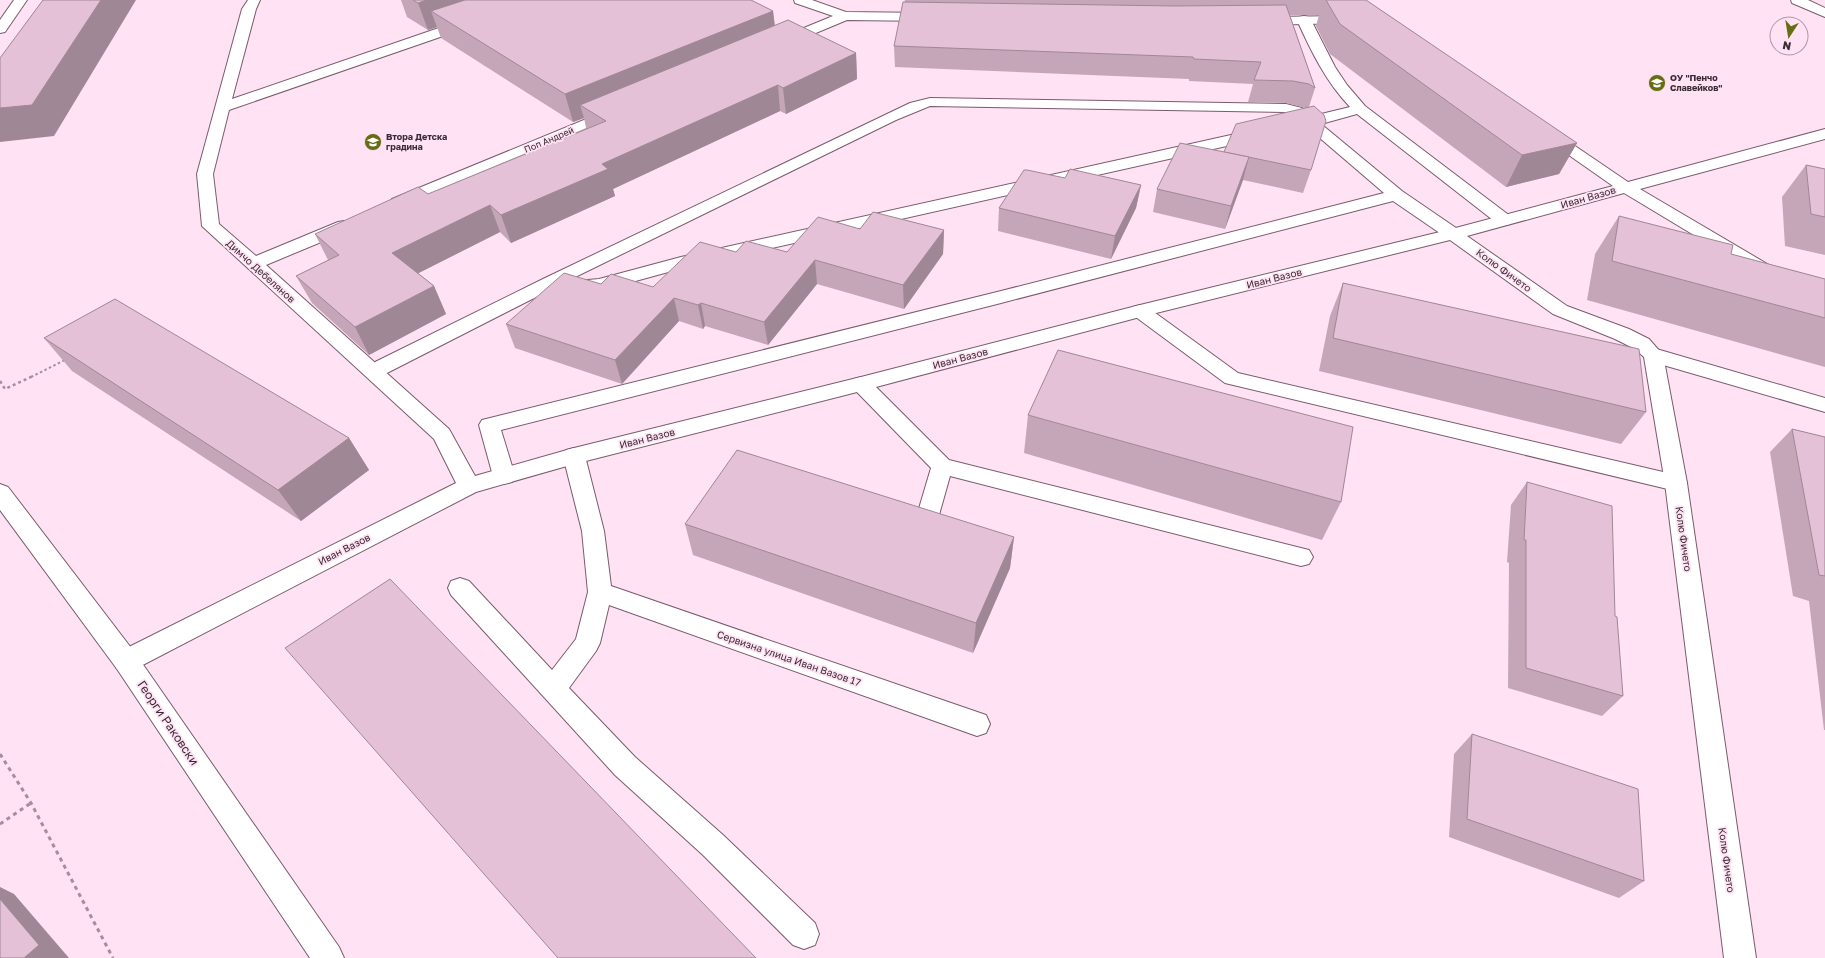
<svg xmlns="http://www.w3.org/2000/svg" width="1825" height="958" viewBox="0 0 1825 958" font-family="'Golos Text',sans-serif">
  <rect width="100%" height="100%" fill="#ffe2f3"/>
  <g fill="none" stroke-linecap="round" stroke-linejoin="round">
    <!-- lane casing -->
    <g stroke="#7a5b6e" stroke-width="2">
      <g id="lane">
        <path d="M1304,16L1309,17L1311,20L1335,67L1347,85L1365,106L1510,216L1513,220L1510,224L1504,225L1498,224L1357,114L1321,124L1402,191L1459,230L1462,234L1459,238L1453,239L1447,238L1393,201L1001,303L501,430L515,476L512,482L504,484L496,482L493,476L479,425L482,420L1001,291L1384,193L1307,127L1297,130L1292,128L1289,125L1292,122L1298,120L1292,114L1285,112L930,106L896,120L565,282L599,279L681,257L1258,129L1263,131L1266,134L1263,137L1258,139L683,268L599,291L566,295L550,290L381,376L374,378L367,376L364,371L367,366L543,279L910,103L930,98L1286,104L1302,108L1313,116L1350,107C1326,82 1311,51 1297,20L1299,17Z"/>
        <path d="M1140,305L1147,307L1238,373L1676,475L1684,477L1687,483L1684,489L1676,491L1225,383L1133,315L1131,311L1133,307Z"/>
        <path d="M1653,348L1825,398V412L1646,360L1643,355L1646,350Z"/>
        <path d="M861,377L868,379L949,460L1309,550L1313,557L1309,564L1301,566L950,476L937,522L934,528L926,531L918,528L915,522L931,468L854,389L851,384L854,379Z"/>
        <path d="M574,448L582,450L585,456L604,531L611,586L986,715L990,724L986,733L977,736L609,605L600,643L596,651L569,688L635,757L723,835L815,923L819,934L815,945L804,949L793,945L703,855L615,775L451,595L448,588L451,581L460,578L469,581L552,670L576,639L588,592L582,531L563,456L566,450Z"/>
      </g>
    </g>
    <!-- street casing -->
    <g stroke="#7a5b6e" stroke-width="2">
      <g id="street">
        <path d="M248,0H260L256,9L232,99L462,20H472L474,23L472,26L229,110L213,174L219,224L256,256L338,222L344,221L350,222L353,226L350,230L266,265L449,429L475,476L574,448L861,377L1140,305L1448,230L1613,186L1543,137L1540,134L1543,131L1548,129L1553,131L1628,182L1825,129V139L1640,189L1774,268L1777,272L1774,276L1768,278L1762,276L1624,193L1467,236L1567,306L1629,329L1649,339L1663,355L1687,483L1756,958H1724L1665,483L1644,357L1635,349L1615,339L1553,314L1450,240L1140,317L861,391L574,464L476,492L135,669L126,672L117,669L113,661L117,653L456,483L434,439L202,226L197,174L242,9Z"/>
        <path d="M794,0H812L846,12L929,13L934,14L936,17L934,20L929,21L847,20L787,45H777L775,42L777,39L833,16L795,3Z"/>
        <path d="M1791,0H1808L1825,8V17L1792,3Z"/>
        <path d="M1346,16L1351,17L1353,20L1351,23L1261,25L1256,24L1254,21L1256,18L1261,17Z"/>
        <path d="M613,108L618,110L621,113L618,116L404,207L398,208L392,207L390,203L392,199Z"/>
      </g>
    </g>
    <!-- secondary casing -->
    <g stroke="#7a5b6e" stroke-width="2">
      <g id="secondary">
        <path d="M14,0H27L5,32L0,33V20Z"/>
        <path d="M0,484L8,487L135,653L339,947L344,958H310L117,669L0,510Z"/>
      </g>
    </g>
    <!-- path-far2 -->
    <path stroke="#a68f9d" stroke-width="2" stroke-dasharray="2.5 2.5" stroke-linecap="butt" d="M31,377L65,360"/>
    <!-- path-far1 -->
    <path stroke="#a68f9d" stroke-width="2.5" stroke-dasharray="3 3" stroke-linecap="butt" d="M0,381L5,389L33,376"/>
    <!-- path -->
    <g stroke="#a68f9d" stroke-width="3" stroke-dasharray="4 4" stroke-linecap="butt">
      <path d="M0,754L31,803L113,958"/>
      <path d="M0,824L31,803"/>
    </g>
    <!-- lane -->
    <use href="#lane" fill="#fff" fill-rule="evenodd"/>
    <!-- street -->
    <use href="#street" fill="#fff" fill-rule="evenodd"/>
    <!-- secondary -->
    <use href="#secondary" fill="#fff" fill-rule="evenodd"/>
  </g>
  <!-- wall -->
  <g fill="#c4a6b8">
    <path d="M401,0H751L773,11L775,26L856,53L857,79L786,114L780,111L613,189L615,196L511,243L500,232L418,273L434,286L446,314L369,355L312,303L296,276L328,260L315,234L428,194L586,128L584,118L573,122L441,38L437,27L428,30L407,17Z"/>
    <path d="M905,0H1366L1577,143L1559,174L1506,187L1330,54L1316,26L1319,15H1290L1315,88L1309,107L1311,170L1303,193L1243,180L1225,229L1153,212L1157,189L1224,152L1305,108L1302,107L1286,103L1248,102L1253,84L1189,81V79L895,67L894,46Z"/>
    <path d="M1806,165L1825,169V255L1785,246L1782,197Z"/>
    <path d="M1065,178L1141,185L1136,208L1111,259L998,231L999,208Z"/>
    <path d="M1619,216L1731,254L1825,279V367L1587,300L1595,254Z"/>
    <path d="M860,229L944,230L943,254L904,309L817,284L768,345L705,326L703,329L679,321L622,384L515,348L506,324L601,284L653,287L736,252H787Z"/>
    <path d="M1343,283L1646,412L1621,444L1319,371L1330,316Z"/>
    <path d="M44,338L349,438L369,470L301,521L72,371Z"/>
    <path d="M1028,415L1341,502L1322,540L1024,453Z"/>
    <path d="M1792,429L1825,437V730H1824L1809,601L1793,596L1770,452Z"/>
    <path d="M1527,482L1615,616L1623,696L1602,716L1508,688L1509,563L1507,562L1511,505Z"/>
    <path d="M685,524L1014,537L1010,568L973,653L693,555Z"/>
    <path d="M1472,734L1644,881L1619,898L1449,837L1454,754Z"/>
  </g>
  <!-- shaded-wall -->
  <g fill="#a08796">
    <path d="M101,0H136L54,136L0,142V108Z"/>
    <path d="M427,0H515L431,11L437,27L428,30L418,3Z"/>
    <path d="M773,11L776,38L580,105L584,118L573,122L565,94Z"/>
    <path d="M856,53L857,79L786,114L783,88Z"/>
    <path d="M778,85L780,111L613,189L615,196L511,243L501,215L602,164Z"/>
    <path d="M1577,143L1559,174L1506,187L1522,155Z"/>
    <path d="M1249,157L1243,180L1225,229L1231,206Z"/>
    <path d="M1141,185L1136,208L1111,259L1115,236Z"/>
    <path d="M490,205L500,232L405,280L392,253Z"/>
    <path d="M944,230L943,254L904,309L903,285Z"/>
    <path d="M815,260L817,284L768,345L764,322Z"/>
    <path d="M434,286L446,314L369,355L355,327Z"/>
    <path d="M674,298L679,321L622,384L615,360Z"/>
    <path d="M701,303L705,326L703,329L698,305Z"/>
    <path d="M349,438L369,470L301,521L278,490Z"/>
    <path d="M1014,537L1010,568L973,653L976,623Z"/>
    <path d="M0,887L14,894L69,958H24L0,899Z"/>
  </g>
  <!-- building -->
  <g fill="#e4c1d6" stroke="#a08796">
    <path d="M43,0H101L32,105L0,108V58Z"/>
    <path d="M413,0H427L418,3Z"/>
    <path d="M465,0H751L773,11L565,94L431,11Z"/>
    <path d="M1326,0H1366L1577,143L1522,155L1340,24Z"/>
    <path d="M903,2L1175,6L1286,5L1315,88L1309,84L1293,81L1254,80L1261,62L1194,59L1193,57L894,46Z"/>
    <path d="M788,20L856,53L783,88L778,85L602,164L608,169L501,215L490,205L392,253L434,286L355,327L296,276L339,255L315,234L418,187L428,194L606,121L580,105Z"/>
    <path d="M1314,106L1324,115L1326,121L1311,170L1224,152L1236,124Z"/>
    <path d="M1180,143L1249,157L1231,206L1157,189Z"/>
    <path d="M1806,165L1825,169V217L1811,214Z"/>
    <path d="M1070,169L1141,185L1115,236L999,208L1024,170H1027L1065,178Z"/>
    <path d="M873,212L944,230L903,285L815,260L764,322L701,303L698,305L674,298L615,360L506,324L564,273L601,284L611,274L653,287L700,242L736,252L746,241L787,252L818,217L860,229Z"/>
    <path d="M1619,216L1733,245L1731,254L1825,279V318L1612,261Z"/>
    <path d="M1343,283L1639,349L1646,412L1333,338Z"/>
    <path d="M115,299L349,438L278,490L44,338Z"/>
    <path d="M1058,350L1353,427L1341,502L1028,415Z"/>
    <path d="M1792,429L1825,437V576L1819,575Z"/>
    <path d="M737,450L1014,537L976,623L685,524Z"/>
    <path d="M1527,482L1612,506L1615,616L1617,617L1623,696L1526,668V540H1524Z"/>
    <path d="M390,579L756,958H558L285,648Z"/>
    <path d="M1472,734L1638,789L1644,881L1467,819Z"/>
    <path d="M0,899L39,945L24,958H0Z"/>
  </g>
  <!-- icons -->
  <defs>
    <g id="school-disc" transform="scale(0.9)"><circle r="9.5" fill="#666e15" stroke="#ffe2f3"/><path d="M0-5L7-2L0 1L-7-2ZM-4 1L0 2.5L4 1V4Q0 6-4 4Z" fill="#fff"/></g>
  </defs>
  <g fill-rule="evenodd">
    <use href="#school-disc" x="1657" y="83"/>
    <use href="#school-disc" x="373" y="142"/>
  </g>
  <g text-anchor="middle" stroke-width="3.5" stroke-linejoin="round" paint-order="stroke">
    <!-- far-poi labels -->
    <g font-size="9" font-weight="bold" fill="#392b34" stroke="#ffe2f3" text-anchor="start">
      <text x="1670" y="81">ОУ "Пенчо<tspan x="1670" dy="10">Славейков"</tspan></text>
      <text x="386" y="140">Втора Детска<tspan x="386" dy="10">градина</tspan></text>
    </g>
    <!-- far-street labels -->
    <g font-size="9" fill="#392b34" stroke="#ffe2f3">
      <text transform="translate(549 140) rotate(-23)" y="3">Поп Андрей</text>
    </g>
    <!-- street labels -->
    <g font-size="10" fill="#392b34" stroke="#ffe2f3">
      <text transform="translate(1588 197) rotate(-16)" y="4">Иван Вазов</text>
      <text transform="translate(1504 270) rotate(36)" y="4">Колю Фичето</text>
      <text transform="translate(261 271) rotate(42)" y="4">Димчо Дебелянов</text>
      <text transform="translate(1274 278) rotate(-14)" y="4">Иван Вазов</text>
      <text transform="translate(960 358) rotate(-15)" y="4">Иван Вазов</text>
      <text transform="translate(647 438) rotate(-14)" y="4">Иван Вазов</text>
      <text transform="translate(1684 539) rotate(82)" y="4">Колю Фичето</text>
      <text transform="translate(344 549) rotate(-27)" y="4">Иван Вазов</text>
      <text transform="translate(789 658) rotate(19)" y="4">Сервизна улица Иван Вазов 17</text>
      <text transform="translate(1727 860) rotate(82)" y="4">Колю Фичето</text>
    </g>
    <!-- near-street labels -->
    <g font-size="12" fill="#392b34" stroke="#ffe2f3">
      <text transform="translate(168 723) rotate(56)" y="4">Георги Раковски</text>
    </g>
  </g>
  <!-- north arrow -->
  <g transform="translate(1789 36) rotate(192)"><circle r="19" fill="#ffe2f3" stroke="#b099a7"/>
  <path d="M0-3L7 15L0 10L-7 15Z" fill="#666e15"/>
  <text y="-6" font-size="11" font-weight="bold" text-anchor="middle" fill="#392b34">N</text>
  </g>
</svg>
